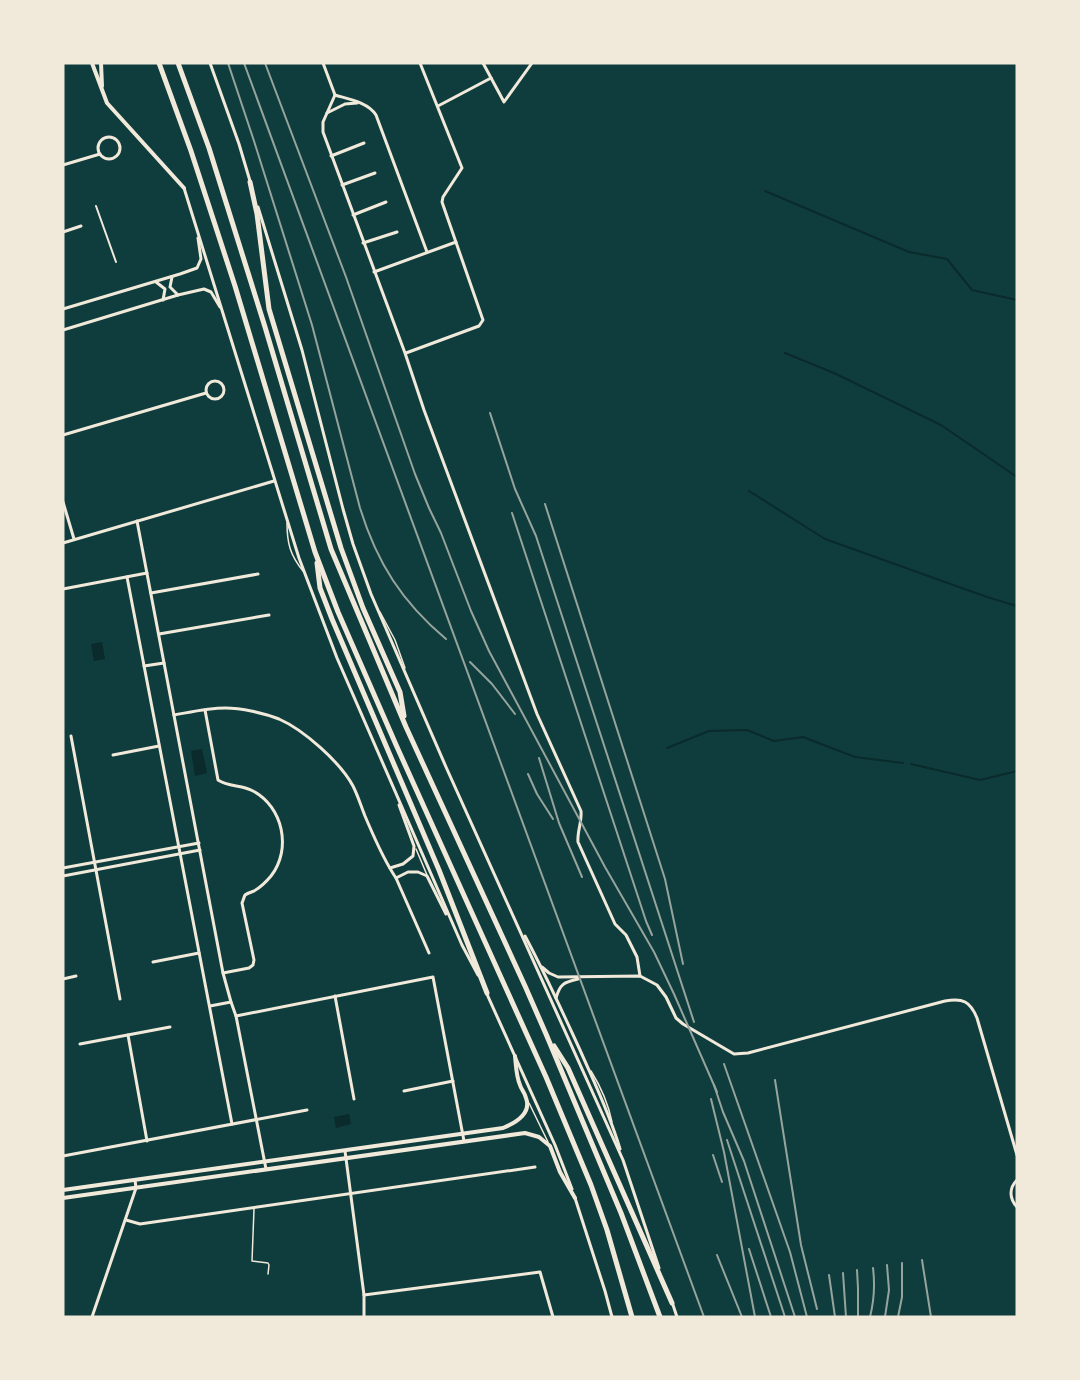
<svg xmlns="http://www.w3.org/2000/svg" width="1080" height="1380" viewBox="0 0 1080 1380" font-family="'Space Grotesk',sans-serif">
  <rect width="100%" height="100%" fill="#0f3d3e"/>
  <!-- water -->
  <g fill="#0a2a2b">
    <path d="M102,642L105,659L94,661L91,644Z"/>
    <path d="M202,749L207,773L195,776L191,751Z"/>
    <path d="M349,1114L351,1124L336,1128L334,1117Z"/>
  </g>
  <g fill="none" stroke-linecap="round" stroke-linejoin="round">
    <!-- stream -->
    <g stroke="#0a2a2b" stroke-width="2">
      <path d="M765,191L909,252L947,259L972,290L1017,300"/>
      <path d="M785,353L834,373L941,425L1017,477"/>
      <path d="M749,491L825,539L987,597L1017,606"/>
      <path d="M667,748L709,731L747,730L774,741L803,737L855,757L903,763"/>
      <path d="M911,764L980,780L1017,771"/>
    </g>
    <!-- service -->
    <g stroke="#f1e9da" stroke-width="1.5">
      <path d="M287,523C287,543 290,555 303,571"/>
      <path d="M380,612L395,640L405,668"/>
      <path d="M416,849L427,875"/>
      <path d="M591,1071C601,1087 608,1103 612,1122"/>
      <path d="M529,1103L548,1142"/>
      <path d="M254,1209L252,1261L268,1263L269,1265L268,1274"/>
    </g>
    <!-- pedestrian -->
    <path stroke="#f1e9da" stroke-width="2" d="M96,206L116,262"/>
    <!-- minor -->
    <g stroke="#f1e9da" stroke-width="3">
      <path d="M210,63L239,144L250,181"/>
      <path d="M323,63L335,95"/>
      <path d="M483,63L504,102L532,63"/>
      <path d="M335,95L323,122V132L405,353L424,410L537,714L581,811C582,822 577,832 578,842L615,924L626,935L637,957L640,976"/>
      <path d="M335,95C348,99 368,102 376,115L427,252"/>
      <path d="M438,106L491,78"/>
      <path d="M327,113L345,104L357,103"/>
      <circle cx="109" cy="148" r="11"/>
      <path d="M331,156L364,143"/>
      <path d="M63,165L100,154"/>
      <path d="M342,185L375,173"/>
      <path d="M184,188L299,558L337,658L462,945L478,975"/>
      <path d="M258,207L302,350L343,509L353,544L371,594L446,767L623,1160L659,1268"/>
      <path d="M353,215L386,202"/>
      <path d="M63,232L81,226"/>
      <path d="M363,243L397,232"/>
      <path d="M374,272L456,242"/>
      <path d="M172,277L170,287L178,295"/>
      <path d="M156,282L165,289L163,300"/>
      <path d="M63,309L180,274L197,268L201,259L198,238"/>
      <path d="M63,330L178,295L204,289L211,292L220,307"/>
      <path d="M406,353L479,326L483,320L442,202L443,197L462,168L420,63"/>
      <circle cx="215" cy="390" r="9"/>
      <path d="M63,435L206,393"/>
      <path d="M63,502L74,539"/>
      <path d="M137,521L223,973L231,1002L236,1016L266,1169"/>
      <path d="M63,543L274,481"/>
      <path d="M127,577L232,1124"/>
      <path d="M63,589L147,573"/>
      <path d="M151,593L258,574"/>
      <path d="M159,634L269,615"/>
      <path d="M144,666L164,663"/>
      <path d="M205,710L218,780C228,787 242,785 253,791C283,807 292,849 271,876C266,882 261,887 254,891C251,892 248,893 245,895C244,897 243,901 242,903L254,960L253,965L249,968L223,973"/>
      <path d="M174,715C191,712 208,708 225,708C241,708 264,713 279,719C304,730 340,762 353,786C358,796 361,806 365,816C374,837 383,859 396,878L429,953"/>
      <path d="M71,736L120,999"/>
      <path d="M113,755L159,746"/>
      <path d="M63,868L199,843"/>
      <path d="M390,868L403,864L413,856L414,846L399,805"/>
      <path d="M63,876L200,850"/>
      <path d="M396,878L408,872H418L427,876L446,914"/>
      <path d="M525,936C545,973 562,1011 580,1050C594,1082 610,1114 620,1149"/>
      <path d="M153,962L199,953"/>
      <path d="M542,967L549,973L558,977L640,976L657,985L666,997L676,1018L683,1024L734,1054L748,1053L945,1001C963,998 970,1001 977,1018L1017,1155"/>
      <path d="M63,979L76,976"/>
      <path d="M486,992L555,1145L572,1189"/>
      <path d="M335,996L354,1099"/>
      <path d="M556,998C560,984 564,982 578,979"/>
      <path d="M210,1006L231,1002"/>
      <path d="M236,1016L433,977L464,1141"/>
      <path d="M128,1035L147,1141"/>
      <path d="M80,1044L170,1027"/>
      <path d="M404,1091L453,1081"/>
      <path d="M345,1151L364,1295V1317"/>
      <path d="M63,1156L307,1110"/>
      <path d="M1017,1180C1009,1188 1009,1198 1017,1207"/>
      <path d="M575,1198L605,1291L612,1317"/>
      <path d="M126,1220L140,1224L535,1167"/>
      <path d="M364,1295L540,1272L553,1317"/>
      <path d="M672,1302L677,1317"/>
      <path d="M92,1317L136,1188L135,1180"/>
    </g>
    <!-- tertiary -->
    <g stroke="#f1e9da" stroke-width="4">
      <path d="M92,63L107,103L184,188"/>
      <path d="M101,63L102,86"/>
    </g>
    <!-- secondary -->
    <g stroke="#f1e9da" stroke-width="4">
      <path d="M63,1190L503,1128C515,1123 532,1114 526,1098C525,1093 521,1089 520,1085C516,1076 516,1065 515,1056"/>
      <path d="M63,1198L525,1133L539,1137L550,1146L560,1172L575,1198"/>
    </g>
    <!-- motorway -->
    <g stroke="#f1e9da" stroke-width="5">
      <path d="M159,63L191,151L235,286L315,552L338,612L397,747L546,1077L591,1185L607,1230L632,1317"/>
      <path d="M178,63L209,148L265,327L331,549L406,727L525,986L546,1034L621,1213L660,1317"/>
      <path d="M250,182L257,214L269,309L341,548L363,608L400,692L404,716"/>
      <path d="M317,563L320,588L332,619L439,870L487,993"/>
      <path d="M554,1046L568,1068L672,1303"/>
    </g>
    <!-- rail -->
    <g stroke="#97a49c" stroke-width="2">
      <path d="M228,63L254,141L312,325L360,508C377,563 402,602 446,639"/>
      <path d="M244,63L704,1317"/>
      <path d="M265,63L346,277L415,474L429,508L441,533L471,611L489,651L605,867L654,952L674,994L717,1092"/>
      <path d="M490,413L515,489L536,536L694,1022"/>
      <path d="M545,504L665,879L683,964"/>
      <path d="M512,513L646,921L652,935"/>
      <path d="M470,662L492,684L515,714"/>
      <path d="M539,758L559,823L582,877"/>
      <path d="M528,774L537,794L553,819"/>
      <path d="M724,1064L790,1252L807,1317"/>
      <path d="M775,1080L801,1245L817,1309"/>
      <path d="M714,1085L723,1112L744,1161L795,1317"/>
      <path d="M711,1099L724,1152L755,1317"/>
      <path d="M727,1140L785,1317"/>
      <path d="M713,1155L722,1182"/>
      <path d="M749,1249L771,1317"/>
      <path d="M717,1255L742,1317"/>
      <path d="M922,1260L931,1317"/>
      <path d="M857,1270L858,1288V1317"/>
      <path d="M843,1273L846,1317"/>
      <path d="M829,1275L835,1317"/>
      <path d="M870,1317C874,1301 875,1284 873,1268"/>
      <path d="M885,1317L889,1290L887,1265"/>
      <path d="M898,1317L902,1297V1263"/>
    </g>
  </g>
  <!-- border -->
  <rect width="1080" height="1380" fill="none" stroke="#f1e9da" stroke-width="129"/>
</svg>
